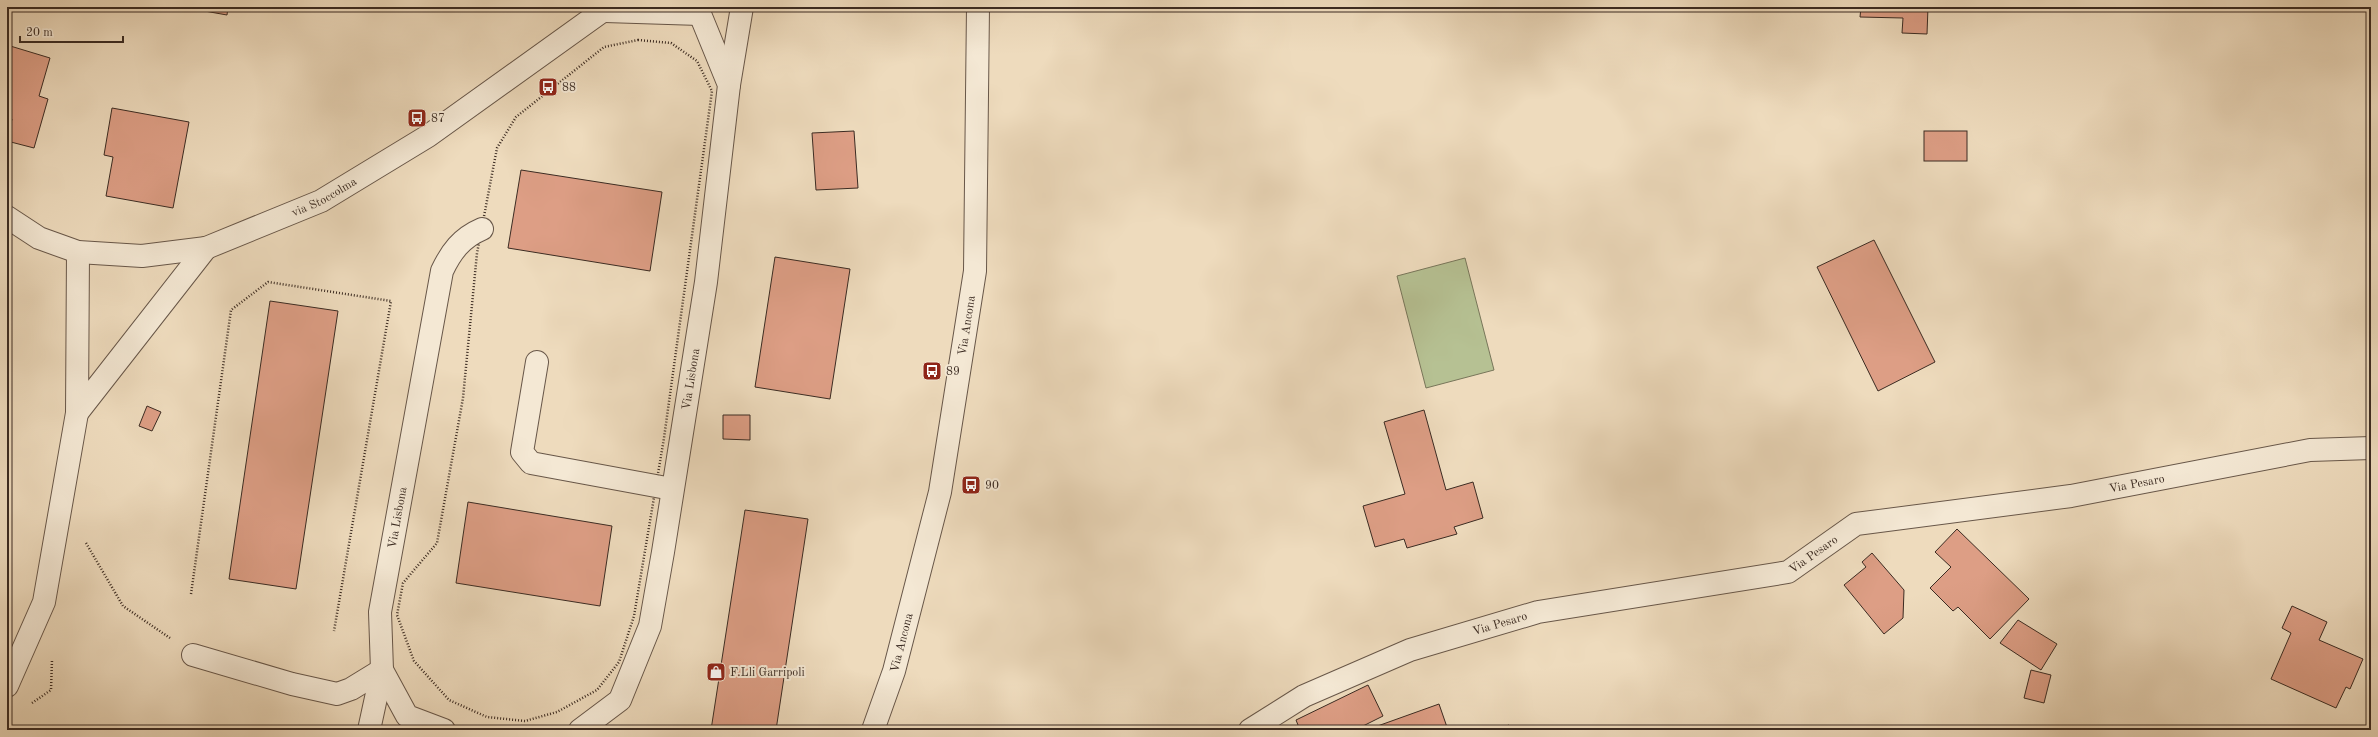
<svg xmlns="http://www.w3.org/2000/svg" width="2378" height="737" viewBox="0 0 2378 737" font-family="'Old Standard TT',serif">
  <rect width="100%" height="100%" fill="#eedbbd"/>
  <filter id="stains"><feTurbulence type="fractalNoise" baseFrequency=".005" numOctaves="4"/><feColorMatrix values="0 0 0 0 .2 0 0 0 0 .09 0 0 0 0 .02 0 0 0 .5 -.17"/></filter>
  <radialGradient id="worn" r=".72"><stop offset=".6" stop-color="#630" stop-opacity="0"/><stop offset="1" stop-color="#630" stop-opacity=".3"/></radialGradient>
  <!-- green -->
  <path fill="#b6c193" stroke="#78765a" d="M1465,258L1494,370L1426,388L1397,276Z"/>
  <!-- building -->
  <g fill="#dd9e85" stroke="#3b2b22">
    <path d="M182,7H228L227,15Z"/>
    <path d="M1861,7H1928L1927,34L1902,33L1903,18L1860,17Z"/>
    <path d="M7,45L50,58L39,96L48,99L34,148L7,141L12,119L7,118Z"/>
    <path d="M112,108L189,122L173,208L106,196L113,157L104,155Z"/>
    <path d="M854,131L858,188L816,190L812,133Z"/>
    <rect x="1924" y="131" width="43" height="30"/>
    <path d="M521,170L662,192L650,271L508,248Z"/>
    <path d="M1874,240L1935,362L1878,391L1817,267Z"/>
    <path d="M775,257L850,269L830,399L755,387Z"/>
    <path d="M270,301L338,311L296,589L229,579Z"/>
    <path d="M147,406L161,412L152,431L139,426Z"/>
    <path d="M1424,410L1446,490L1473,482L1483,518L1454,527L1457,534L1407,548L1404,539L1375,547L1363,506L1405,494L1384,422Z"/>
    <path d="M723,415H750V440L723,439Z"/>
    <path d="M468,502L612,526L600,606L456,583Z"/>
    <path d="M745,510L808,519L776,730H711Z"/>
    <path d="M1957,529L2029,599L1990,639L1958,607L1953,611L1930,588L1951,567L1935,552Z"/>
    <path d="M1872,553L1904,590L1903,618L1884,634L1844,585L1866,567L1862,562Z"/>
    <path d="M2292,606L2327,622L2319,640L2363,659L2350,689L2346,687L2336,708L2271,679L2291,633L2282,628Z"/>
    <path d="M2018,620L2057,644L2041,670L2000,643Z"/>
    <path d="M2031,670L2051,675L2044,703L2024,698Z"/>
    <path d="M1368,685L1383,716L1355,730H1300L1296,720Z"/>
    <path d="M1439,704L1448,730H1373L1372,728Z"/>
    <path d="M1509,725L1511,730H1493Z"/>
  </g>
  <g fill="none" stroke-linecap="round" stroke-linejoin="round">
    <!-- minor casing -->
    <g stroke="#685749" stroke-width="24">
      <g id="minor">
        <path d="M605,11L700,14"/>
        <path d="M729,85L742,7"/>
        <path id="s1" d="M7,217L39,238L78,252L142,256L206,248L321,201L428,136L608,7"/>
        <path d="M78,252L77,413L206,248"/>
        <path d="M537,362L522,452L531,463L672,489"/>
        <path d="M193,655L292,684L337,694L351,689L382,670"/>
        <path d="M7,686L44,602L77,413"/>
        <path d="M369,730L382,670"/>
        <path id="s2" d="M444,730L407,716L382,670L380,612L442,271C451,252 461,238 482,229"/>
        <path id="s3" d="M580,730L620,700L650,626L663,552L706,282L729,85L700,14V7"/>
        <path id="s4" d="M873,730L894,671L940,492L975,271L978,7"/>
        <path id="s5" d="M1250,730L1304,696L1410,650L1538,612L1788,572L1856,524L2071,496L2310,450L2371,448"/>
      </g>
    </g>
    <!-- path -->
    <g stroke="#3b2b22" stroke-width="2.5" stroke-dasharray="1 2" stroke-linecap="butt">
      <path d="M638,40L671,43L697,61L712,91L664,438L634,616L619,662L597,690L557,712L525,721L487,717L449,700L414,661L397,615L403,583L437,543L463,398L477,253L497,148L516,117L604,47Z"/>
      <path d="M86,543L123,606L170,638"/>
      <path d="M191,594L231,310L268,282L391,301L334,631"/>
      <path d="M32,703L51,690L52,660"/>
    </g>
    <!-- minor -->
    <use href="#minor" stroke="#f4e8d4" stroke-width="22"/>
  </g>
  <!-- icons -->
  <defs>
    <g id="bus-square" transform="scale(1)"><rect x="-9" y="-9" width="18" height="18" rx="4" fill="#8f2418" stroke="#f4e8d4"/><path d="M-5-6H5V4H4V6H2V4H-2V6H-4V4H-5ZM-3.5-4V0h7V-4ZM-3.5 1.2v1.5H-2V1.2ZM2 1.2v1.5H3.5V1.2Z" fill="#fff"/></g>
    <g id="shop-square" transform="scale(1)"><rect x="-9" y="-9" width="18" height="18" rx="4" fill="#8f2418" stroke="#f4e8d4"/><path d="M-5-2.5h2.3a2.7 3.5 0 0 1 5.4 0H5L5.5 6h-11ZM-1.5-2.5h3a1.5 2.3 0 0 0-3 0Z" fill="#fff"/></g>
  </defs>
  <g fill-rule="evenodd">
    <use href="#bus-square" x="548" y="87"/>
    <use href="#bus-square" x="417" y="118"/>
    <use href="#bus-square" x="932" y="371"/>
    <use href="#bus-square" x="971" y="485"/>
    <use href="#shop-square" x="716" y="672"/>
  </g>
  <g text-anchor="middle" stroke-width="4" stroke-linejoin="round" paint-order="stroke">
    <!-- poi labels -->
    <g font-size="12" fill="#3b2b22" stroke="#f4e8d4" text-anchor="start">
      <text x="562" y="91">88</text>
      <text x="431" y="122">87</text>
      <text x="946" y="375">89</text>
      <text x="985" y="489">90</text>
      <text x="730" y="676">F.Lli Garripoli</text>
    </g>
    <!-- street labels -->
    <g font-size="12" fill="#3b2b22" stroke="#f4e8d4">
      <text dy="4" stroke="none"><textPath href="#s1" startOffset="337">via Stoccolma</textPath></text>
      <text dy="4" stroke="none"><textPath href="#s4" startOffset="416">Via Ancona</textPath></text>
      <text dy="4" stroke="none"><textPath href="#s3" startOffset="380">Via Lisbona</textPath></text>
      <text dy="4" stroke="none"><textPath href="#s5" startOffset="933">Via Pesaro</textPath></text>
      <text dy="4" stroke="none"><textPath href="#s2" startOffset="246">Via Lisbona</textPath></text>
      <text dy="4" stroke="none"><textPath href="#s5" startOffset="597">Via Pesaro</textPath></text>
      <text dy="4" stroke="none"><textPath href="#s5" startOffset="273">Via Pesaro</textPath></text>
      <text dy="4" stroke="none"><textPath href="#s4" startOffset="92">Via Ancona</textPath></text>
    </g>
  </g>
  <!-- margin -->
  <rect width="2378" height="737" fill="none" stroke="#eedbbd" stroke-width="24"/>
  <rect x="8" y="8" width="2362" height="721" fill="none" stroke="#3b2b22" stroke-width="2"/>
  <rect x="12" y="12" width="2354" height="713" fill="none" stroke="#3b2b22"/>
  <!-- scale -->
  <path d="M20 36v6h103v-6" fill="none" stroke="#3b2b22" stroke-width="2"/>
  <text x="26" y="36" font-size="12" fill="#3b2b22" stroke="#f4e8d4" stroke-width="3" paint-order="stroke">20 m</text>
  <rect width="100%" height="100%" filter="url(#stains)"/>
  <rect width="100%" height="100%" fill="url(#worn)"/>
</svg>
